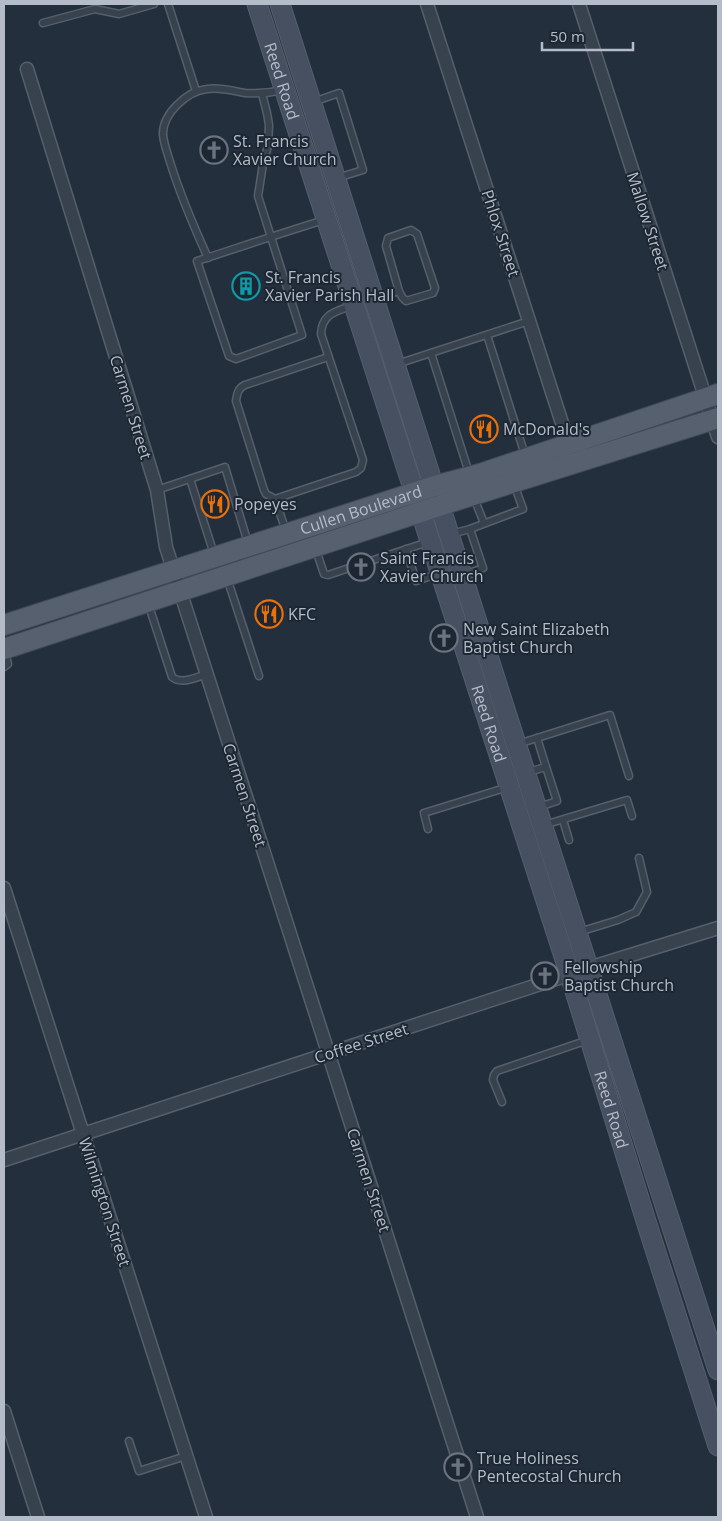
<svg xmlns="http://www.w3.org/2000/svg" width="722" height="1521" viewBox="0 0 722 1521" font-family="'Open Sans',sans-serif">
  <rect width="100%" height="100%" fill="#242f3e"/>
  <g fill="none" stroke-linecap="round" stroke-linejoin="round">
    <!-- lane casing -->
    <g stroke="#565f6c" stroke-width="9">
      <g id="lane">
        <path d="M168,4L196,91"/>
        <path d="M43,23L95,9L119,14L154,4"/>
        <path d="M262,94L267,113L269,125L268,146L263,164L258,196L302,335L236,359L229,356L197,261C240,247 282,233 324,220"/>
        <path d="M313,102L339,93L363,170L337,178"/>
        <path d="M208,258C194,227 181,197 171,165C168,155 164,145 163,135C162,114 187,91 207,89C220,87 233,91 245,93C259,94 270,93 283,90"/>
        <path d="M375,299L399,291L386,246L388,238L411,230L417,234L435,288L433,293L406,301L402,297L399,291"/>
        <path d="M487,335L525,455"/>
        <path d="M431,353L469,473"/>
        <path d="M397,364L529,321"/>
        <path d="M190,479L214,554"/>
        <path d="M157,490L225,467L248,543"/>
        <path d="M474,498L484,523"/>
        <path d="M275,499L266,494L264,490L236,401C237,394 238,388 245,385L328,357"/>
        <path d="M286,531L275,499L356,472L361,468L363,460L321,334C322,313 336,312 353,305"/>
        <path d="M451,534L470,529"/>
        <path d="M406,549L416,581L440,573"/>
        <path d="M316,550L324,574L328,575L428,542"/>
        <path d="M464,575L483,568L470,529L523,509L514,484"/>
        <path d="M227,578L259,676"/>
        <path d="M148,603L172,677C181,685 197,677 207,674"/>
        <path d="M4,667L8,664L5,652"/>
        <path d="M518,744L610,715L629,776"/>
        <path d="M528,772L546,767L537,738"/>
        <path d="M539,807L557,801L546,767"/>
        <path d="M563,820L569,840"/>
        <path d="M544,825L627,800L632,816"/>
        <path d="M428,829L424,813L508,787"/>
        <path d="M579,932L618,920L636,912L647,892L639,858"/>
        <path d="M502,1102L493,1080L494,1075L497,1071L588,1040"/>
        <path d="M129,1441L139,1471L186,1456"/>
      </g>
    </g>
    <!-- street casing -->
    <g stroke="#565f6c" stroke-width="15">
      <g id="street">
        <path d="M427,4L571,451"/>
        <path d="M579,4L718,437"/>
        <path d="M27,69L157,490L166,547L477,1517"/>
        <path d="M4,888L206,1517"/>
        <path d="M4,1160L589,968L718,928"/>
        <path d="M4,1411L38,1517"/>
      </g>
    </g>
    <!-- secondary casing -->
    <g stroke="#565f6c" stroke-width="21">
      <g id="secondary">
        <path id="s1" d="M257,4L570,975L646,1221L718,1446"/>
        <path d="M280,4L500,694L718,1370"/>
      </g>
    </g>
    <!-- primary casing -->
    <g stroke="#414a57" stroke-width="22">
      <g id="primary">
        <path id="s2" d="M4,625L435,486L480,474L718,394"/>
        <path d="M4,649L451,502L718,418"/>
      </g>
    </g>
    <!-- lane -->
    <use href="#lane" stroke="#38414e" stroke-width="6"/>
    <!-- street -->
    <use href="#street" stroke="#38414e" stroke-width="12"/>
    <!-- secondary -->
    <use href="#secondary" stroke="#465061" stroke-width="19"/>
    <!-- primary -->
    <use href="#primary" stroke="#56606e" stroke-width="20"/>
  </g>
  <!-- icons -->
  <defs>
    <g id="church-ring" transform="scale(1.4375)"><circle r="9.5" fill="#1d2633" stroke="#6b7280" stroke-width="1.5"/><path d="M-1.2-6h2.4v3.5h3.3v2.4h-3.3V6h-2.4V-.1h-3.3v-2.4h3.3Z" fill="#6b7280"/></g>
    <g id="building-ring" transform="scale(1.4375)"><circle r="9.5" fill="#1d2633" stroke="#0f9aa8" stroke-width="1.5"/><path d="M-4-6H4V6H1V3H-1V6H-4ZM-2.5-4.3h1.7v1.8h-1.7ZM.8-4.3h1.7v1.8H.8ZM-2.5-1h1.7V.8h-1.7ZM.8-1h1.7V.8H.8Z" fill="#0f9aa8"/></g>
    <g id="restaurant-ring" transform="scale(1.4375)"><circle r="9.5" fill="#1d2633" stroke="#e8710a" stroke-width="1.5"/><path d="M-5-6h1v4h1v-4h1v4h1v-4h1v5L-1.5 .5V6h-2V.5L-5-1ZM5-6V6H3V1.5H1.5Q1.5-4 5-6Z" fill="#e8710a"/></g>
  </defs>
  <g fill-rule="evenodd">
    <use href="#church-ring" x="214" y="150"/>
    <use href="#building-ring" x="246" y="286"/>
    <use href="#restaurant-ring" x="484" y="429"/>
    <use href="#restaurant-ring" x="215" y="504"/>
    <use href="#church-ring" x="361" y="567"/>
    <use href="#restaurant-ring" x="269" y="614"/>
    <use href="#church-ring" x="444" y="638"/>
    <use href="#church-ring" x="545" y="976"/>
    <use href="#church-ring" x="458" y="1467"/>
  </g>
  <g text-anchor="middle" stroke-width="4" stroke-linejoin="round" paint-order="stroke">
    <!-- street labels -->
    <g font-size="16" fill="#b4bcc9" stroke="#1d2633">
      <text dy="6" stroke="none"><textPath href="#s1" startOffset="81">Reed Road</textPath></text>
      <text transform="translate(648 221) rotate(72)" y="6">Mallow Street</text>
      <text transform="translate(501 233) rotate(72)" y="6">Phlox Street</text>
      <text transform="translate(131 407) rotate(73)" y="6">Carmen Street</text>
      <text dy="6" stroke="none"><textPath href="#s2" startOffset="375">Cullen Boulevard</textPath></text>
      <text dy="6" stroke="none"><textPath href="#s1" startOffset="756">Reed Road</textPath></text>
      <text transform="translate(245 795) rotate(72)" y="6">Carmen Street</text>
      <text transform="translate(361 1043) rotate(-18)" y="6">Coffee Street</text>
      <text dy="6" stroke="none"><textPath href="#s1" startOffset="1161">Reed Road</textPath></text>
      <text transform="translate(369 1180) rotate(72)" y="6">Carmen Street</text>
      <text transform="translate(105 1202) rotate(72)" y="6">Wilmington Street</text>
    </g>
    <!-- poi labels -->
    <g font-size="16" fill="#b4bcc9" stroke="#1d2633" text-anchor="start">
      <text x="233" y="147">St. Francis<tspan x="233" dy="18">Xavier Church</tspan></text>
      <text x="265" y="283">St. Francis<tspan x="265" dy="18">Xavier Parish Hall</tspan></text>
      <text x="503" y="435">McDonald's</text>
      <text x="234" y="510">Popeyes</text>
      <text x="380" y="564">Saint Francis<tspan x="380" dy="18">Xavier Church</tspan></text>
      <text x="288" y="620">KFC</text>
      <text x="463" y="635">New Saint Elizabeth<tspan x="463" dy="18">Baptist Church</tspan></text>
      <text x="564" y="973">Fellowship<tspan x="564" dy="18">Baptist Church</tspan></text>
      <text x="477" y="1464">True Holiness<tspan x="477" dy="18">Pentecostal Church</tspan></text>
    </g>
  </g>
  <!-- border -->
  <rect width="722" height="1521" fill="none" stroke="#b4bcc9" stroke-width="10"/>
  <!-- scale -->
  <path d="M542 42v8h91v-8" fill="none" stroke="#b4bcc9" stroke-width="2.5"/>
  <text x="550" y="42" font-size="15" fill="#b4bcc9" stroke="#1d2633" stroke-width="4" paint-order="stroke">50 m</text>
</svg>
